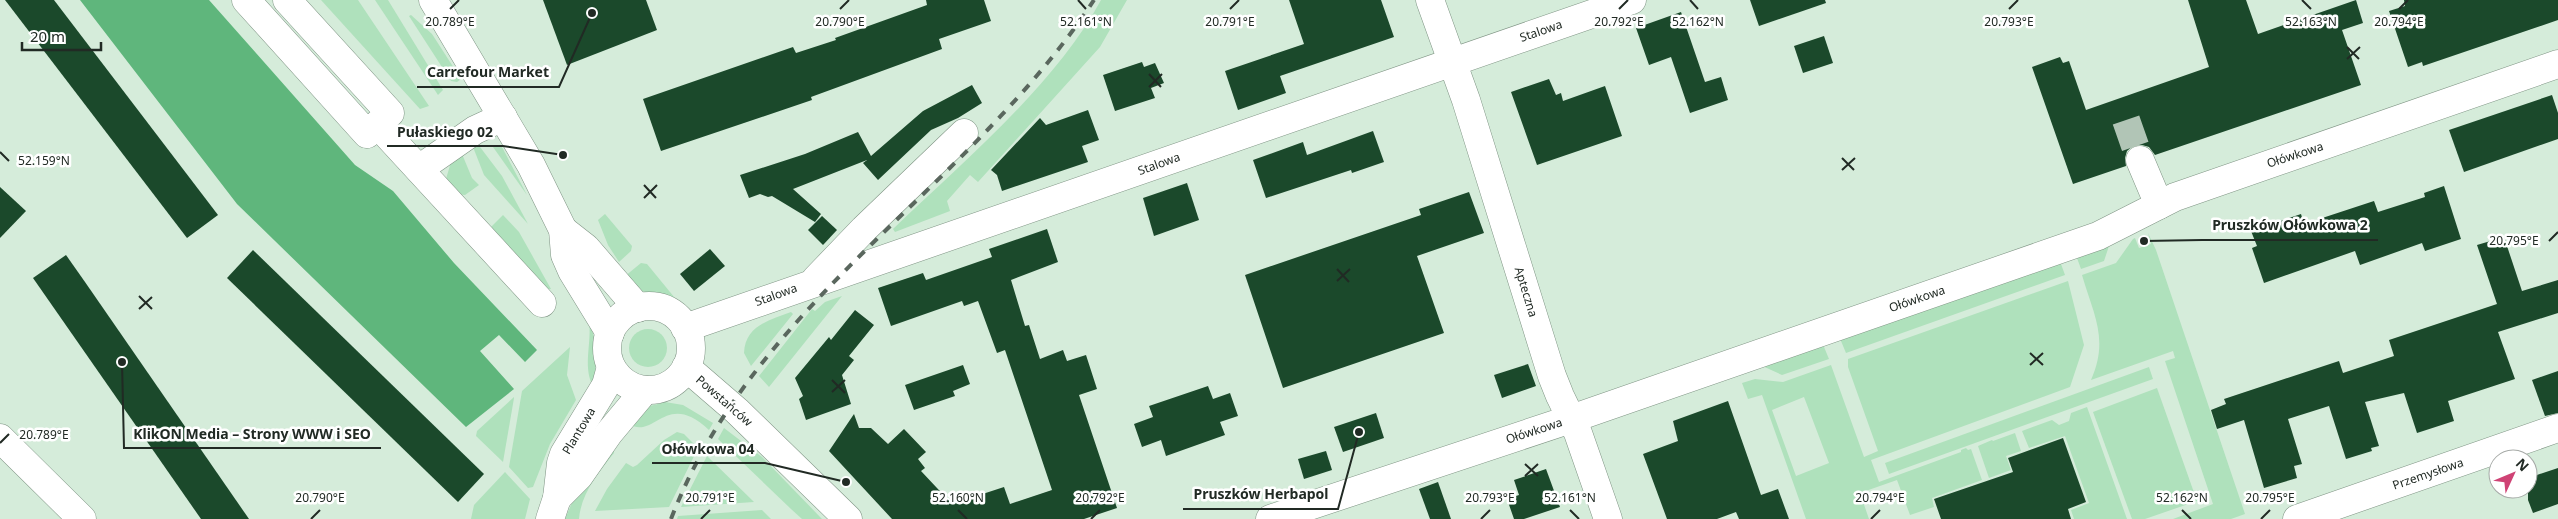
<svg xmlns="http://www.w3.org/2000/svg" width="2558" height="519" viewBox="0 0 2558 519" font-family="'Noto Sans',sans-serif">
  <rect width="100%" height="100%" fill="#d5ecda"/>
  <!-- green -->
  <g fill="#afe1bc" fill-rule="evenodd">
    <path d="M321,0H358L429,106L420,109Z"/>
    <path d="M375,0H388L443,90L438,95Z"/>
    <path d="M1101,0H1127L1100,47L978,182L970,175L947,201L950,211L895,232L893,229C962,163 1056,84 1101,0Z"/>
    <path d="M411,15L432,34L461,79L457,82L451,81L409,16Z"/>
    <path d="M477,143L502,176L528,224L484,175L473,147Z"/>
    <path d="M501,145L527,195L493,147Z"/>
    <path d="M462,154L472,178L479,185L465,195L456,194L446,179L451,162Z"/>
    <path d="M605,214L632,246L631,251L619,262L608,245L598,220Z"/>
    <path d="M503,215L519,232L551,289H548L490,228Z"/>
    <path d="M2148,233L2156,250L2245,514L2231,519H2173L2213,504L2165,361L2175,358L2173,351L2091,380C2109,339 2094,316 2082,275L2116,263L2133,239L2135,238L2139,248L2151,244Z"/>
    <path d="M2110,243L2104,261L2081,269L2077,258L2080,254Z"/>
    <path d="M2057,261L2061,264L2065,275L1846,353L1841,341L1843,335Z"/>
    <path d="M641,263L647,264L679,303L639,290L624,277Z"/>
    <path d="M2068,281L2084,345L2070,387L1871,460L1879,482L1961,452V450L1966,448L1968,450L1971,449L1982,480L1932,498L1934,507L1910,515L1897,480L1860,493L1869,519H1806L1762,395L1748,399L1742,383L1755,379L1783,382L1831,365L1864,457L1878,451L1848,367V359ZM1804,397L1829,463L1796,476L1772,410Z"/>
    <path d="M842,296L769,387L759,376L812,309L815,311L825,302Z"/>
    <path d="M791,312L793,314L751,366L744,353C745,326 769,320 791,312Z"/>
    <path d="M589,321C597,339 598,366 592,384C583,365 592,342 589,321Z"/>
    <circle cx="648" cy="348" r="19"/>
    <path d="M1818,343L1824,347L1829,359L1782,375L1758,364Z"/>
    <path d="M570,347L567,375L576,400L550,444L533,487L528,488L509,467L522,391Z"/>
    <path d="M2149,367L2153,379L1889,474L1885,463Z"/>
    <path d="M2157,388L2197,501L2145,519H2132L2093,412Z"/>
    <path d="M514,397V398L503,462L476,436L477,431Z"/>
    <path d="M665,402L683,405L713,423L709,430C666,389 655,440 629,424L650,406Z"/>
    <path d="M2087,407L2127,519H2074L2071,510L2089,503L2065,436L2029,448L2022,431L2052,420L2059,425L2069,421L2071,413Z"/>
    <path d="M724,428L762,457L822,519H802L791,509L718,439Z"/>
    <path d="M677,432L684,434L698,448L669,507L595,511L607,489L626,463L633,467L637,465L664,440Z"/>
    <path d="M2015,433L2021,451L2006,456L2011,470L1989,478L1978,446L1992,440L1993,441Z"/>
    <path d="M614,448V453C599,472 581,493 579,519H565L574,498Z"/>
    <path d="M707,456L754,502L681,507Z"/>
    <path d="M505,472L530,499L525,519H471L474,505Z"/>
    <path d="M762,510L771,519H677L678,516Z"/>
  </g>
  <!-- forest -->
  <path fill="#5fb67c" d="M80,0H209L355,165L393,191L454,263L537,350L525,362L499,335L480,351L514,389L466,427L237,204Z"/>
  <!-- building -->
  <g fill="#1b492b">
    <path d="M5,0H54L218,215L187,238Z"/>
    <path d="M543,0H646L657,30L567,65Z"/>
    <path d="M926,0H984L991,21L939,39L942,49L811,97L812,100L661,151L643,99L793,47L796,53L836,40L835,38L927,5Z"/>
    <path d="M1289,0H1381L1394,37L1280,76L1286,93L1238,110L1225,71L1304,44Z"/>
    <path d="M1750,0H1825L1826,3L1759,26Z"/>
    <path d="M2188,0H2246L2258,34L2356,0L2363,23L2342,30L2361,85L2155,155L2149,147L2142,145H2134L2127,151L2125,158L2126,166L2073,184L2032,67L2060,57L2063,63L2069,61L2086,110L2209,67Z"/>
    <path d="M2404,0H2558V20L2423,66L2422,62L2408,67L2389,11L2405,6Z"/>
    <path d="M1681,12L1705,82L1721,77L1728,100L1690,113L1671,57L1649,65L1636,28Z"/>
    <path d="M1824,36L1833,63L1803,73L1794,46Z"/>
    <path d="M1142,62L1144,67L1155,63L1164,83L1151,88L1155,98L1115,111L1103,75Z"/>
    <path d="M1549,79L1556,95L1561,93L1563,101L1605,86L1622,136L1537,165L1511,92Z"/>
    <path d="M972,85L982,103L958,118L931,130L878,180L863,163L867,160L793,189L821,214L815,222L772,196L768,197L760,194L749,198L740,175L805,154L858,132L871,156L923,111Z"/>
    <path d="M2552,95L2558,113V139L2464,172L2449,130Z"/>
    <path d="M1088,110L1099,140L1082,146L1088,162L1002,191L997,175L991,170L1040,118L1046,125Z"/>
    <path d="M1373,131L1384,162L1352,173L1351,170L1266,198L1253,160L1303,142L1307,155Z"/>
    <path d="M1187,183L1199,220L1154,236L1143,198Z"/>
    <path d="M2444,186L2461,239L2425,251L2422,243L2360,265L2355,251L2264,283L2252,248L2257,246L2251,231L2301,214L2304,224L2374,201L2378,212L2425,197L2424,193Z"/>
    <path d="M0,187L26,211L0,238Z"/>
    <path d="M1469,192L1484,233L1417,256L1444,333L1283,388L1245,275L1421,215L1419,209Z"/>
    <path d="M822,216L837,230L823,245L808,230Z"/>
    <path d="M1047,229L1058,262L1011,280L1025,326L1029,325L1040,359L1063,350L1067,361L1086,355L1097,389L1079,395L1117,508L1084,519H892L829,451L854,414L859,428H871L888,444L904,429L926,452L918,459L925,468L921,471L952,504L1004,487L1010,504L1052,490L1005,350L997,353L978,301L964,306L962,301L891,326L878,288L923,273L926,280L992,257L989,249Z"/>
    <path d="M2504,237L2522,291L2558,280V313L2498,332L2515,379L2448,401L2454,421L2417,433L2404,393L2365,402L2379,446L2371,448L2372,451L2346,459L2329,406L2288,419L2302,464L2294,466L2297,478L2264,488L2244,420L2217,429L2211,410L2226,404L2224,399L2339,361L2343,373L2394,356L2389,340L2497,304L2477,245Z"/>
    <path d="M710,249L725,266L694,291L680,274Z"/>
    <path d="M253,250L484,474L458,502L227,278Z"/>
    <path d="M66,255L85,282L249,519H201L33,278Z"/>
    <path d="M855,310L874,325L849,356L854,360L842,375L851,404L806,420L799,399L803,396L795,378L829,337L831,340Z"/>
    <path d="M1528,364L1536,386L1502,398L1494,375Z"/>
    <path d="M963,365L970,384L953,391L955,396L914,410L905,385Z"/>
    <path d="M2558,371V413L2545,416L2532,380Z"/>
    <path d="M1208,386L1213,399L1230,393L1238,416L1220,422L1225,435L1166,456L1161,440L1142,447L1134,424L1153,417L1149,406Z"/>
    <path d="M1728,401L1761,495L1778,489L1789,519H1739L1736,512L1717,519H1667L1643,454L1678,441L1673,421Z"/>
    <path d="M1376,413L1384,438L1343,452L1334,427Z"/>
    <path d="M2063,438L2086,502L2068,509L2071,519H1941L1934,499L2013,472L2008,458Z"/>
    <path d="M1326,451L1332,470L1304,479L1298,459Z"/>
    <path d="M2558,468V504L2533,513L2528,500V478Z"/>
    <path d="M1546,469L1560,507L1524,519H1514L1507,499L1519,495L1514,480Z"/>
    <path d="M1438,482L1451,519H1430L1419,489Z"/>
  </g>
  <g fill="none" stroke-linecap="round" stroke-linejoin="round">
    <!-- minor-tunnel -->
    <path stroke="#b1c5b6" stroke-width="28" stroke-dasharray="28 14" stroke-linecap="butt" d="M2126,120L2140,160"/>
    <!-- minor casing -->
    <g stroke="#7f9484" stroke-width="29">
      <g id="minor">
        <path d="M246,0L367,134L390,113L287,0"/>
        <path d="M433,0L531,165L563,230L565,255L572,271L610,333"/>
        <path d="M1430,0L1466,100L1552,376L1560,396L1578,433L1608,519"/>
        <path d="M378,125L542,303"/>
        <path d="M2140,160L2159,205"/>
        <path d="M419,169L475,130L503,117"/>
        <path d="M563,230L586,248L638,308"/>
        <path d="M816,279L864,229L964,133"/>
        <circle cx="649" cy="348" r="42"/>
        <path d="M685,328L1632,0"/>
        <path d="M686,367L737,411L848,519"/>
        <path d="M0,438L82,519"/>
        <path d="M557,498L579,476L609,433L645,390"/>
        <path d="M550,519L557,498L561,463L564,454L606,385L611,367"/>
        <path d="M1270,519L1571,419L2098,236L2175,197L2558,64"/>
        <path d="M2297,519L2558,428"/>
      </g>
    </g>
    <!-- minor -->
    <use href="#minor" stroke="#fff" stroke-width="28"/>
    <!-- rail -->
    <path stroke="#5a675e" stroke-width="4" stroke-dasharray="9 9" stroke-linecap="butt" d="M671,519C755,300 969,190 1094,0"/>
  </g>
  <!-- ticks -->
  <path fill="none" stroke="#212a24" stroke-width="2" d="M1078,0L1086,9M1690,0L1698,9M2302,0L2311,9M450,9L459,0M840,9L849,0M1230,9L1239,0M1619,9L1628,0M2009,9L2018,0M2399,9L2408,0M2347,47L2359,59M2347,59L2360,47M1149,74L1161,87M1149,87L1162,74M0,152L9,161M1842,158L1854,170M1842,170L1855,158M644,185L656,198M644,198L657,185M2549,241L2558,232M1337,269L1349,282M1337,281L1350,269M139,296L152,309M139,309L152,297M2030,353L2043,365M2030,365L2043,353M832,380L845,393M832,392L845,380M0,443L9,434M1525,464L1538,476M1525,476L1538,464M958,510L967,519M1570,510L1579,519M2182,510L2191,519M311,519L320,510M701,519L710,510M1091,519L1100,510M1481,519L1490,510M1871,519L1880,510M2261,519L2270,510"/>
  <g text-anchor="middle" stroke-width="5" stroke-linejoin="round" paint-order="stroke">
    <!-- street labels -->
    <g font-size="12" fill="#212a24" stroke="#fff">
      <text transform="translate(1541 31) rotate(-19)" y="4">Stalowa</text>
      <text transform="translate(2295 155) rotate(-18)" y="4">Ołówkowa</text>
      <text transform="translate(1159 164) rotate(-20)" y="4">Stalowa</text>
      <text transform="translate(1526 292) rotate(73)" y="4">Apteczna</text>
      <text transform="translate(776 295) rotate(-20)" y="4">Stalowa</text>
      <text transform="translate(1917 299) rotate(-19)" y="4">Ołówkowa</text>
      <text transform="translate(724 401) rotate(41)" y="4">Powstańców</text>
      <text transform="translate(579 431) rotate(-59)" y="4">Plantowa</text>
      <text transform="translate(1534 431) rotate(-18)" y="4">Ołówkowa</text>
      <text transform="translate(2428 474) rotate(-19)" y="4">Przemysłowa</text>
    </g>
  </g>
  <g font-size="12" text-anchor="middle" fill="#212a24" stroke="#fff" stroke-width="5" stroke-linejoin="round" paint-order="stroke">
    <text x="450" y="26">20.789°E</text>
    <text x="840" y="26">20.790°E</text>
    <text x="1230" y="26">20.791°E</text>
    <text x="1619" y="26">20.792°E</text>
    <text x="2009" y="26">20.793°E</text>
    <text x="2399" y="26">20.794°E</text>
    <text x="1086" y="26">52.161°N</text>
    <text x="1698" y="26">52.162°N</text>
    <text x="2311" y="26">52.163°N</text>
    <text x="44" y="165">52.159°N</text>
    <text x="2514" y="245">20.795°E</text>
    <text x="44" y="439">20.789°E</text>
    <text x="958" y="502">52.160°N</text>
    <text x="1570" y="502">52.161°N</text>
    <text x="2182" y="502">52.162°N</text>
    <text x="320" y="502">20.790°E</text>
    <text x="710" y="502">20.791°E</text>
    <text x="1100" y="502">20.792°E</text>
    <text x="1490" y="502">20.793°E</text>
    <text x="1880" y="502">20.794°E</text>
    <text x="2270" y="502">20.795°E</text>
  </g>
  <!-- callouts -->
  <path fill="none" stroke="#212a24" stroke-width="2" d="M592 13L559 87H417M563 155L503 146H387M2144 241L2202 240H2378M122 362L124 448H381M846 482L765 463H652M1359 432L1338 509H1183"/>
  <g fill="#212a24" stroke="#fff" stroke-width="2">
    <circle cx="592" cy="13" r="5"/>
    <circle cx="563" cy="155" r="5"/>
    <circle cx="2144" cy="241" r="5"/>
    <circle cx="122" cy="362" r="5"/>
    <circle cx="846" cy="482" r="5"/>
    <circle cx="1359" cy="432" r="5"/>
  </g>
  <g font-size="14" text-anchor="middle" font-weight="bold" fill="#212a24" stroke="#fff" stroke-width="5" stroke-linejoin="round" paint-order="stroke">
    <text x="488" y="77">Carrefour Market</text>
    <text x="445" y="137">Pułaskiego 02</text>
    <text x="2290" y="230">Pruszków Ołówkowa 2</text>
    <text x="252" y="439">KlikON Media – Strony WWW i SEO</text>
    <text x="708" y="454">Ołówkowa 04</text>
    <text x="1261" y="499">Pruszków Herbapol</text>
  </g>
  <!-- north arrow -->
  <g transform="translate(2513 474) rotate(46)"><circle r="24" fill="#ffffff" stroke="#a6aaa7"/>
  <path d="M0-4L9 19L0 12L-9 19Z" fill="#cf4375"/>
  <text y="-8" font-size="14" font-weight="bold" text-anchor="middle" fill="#212a24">N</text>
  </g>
  <!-- scale -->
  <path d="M22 42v8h79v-8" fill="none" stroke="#212a24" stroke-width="2.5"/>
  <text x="30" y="42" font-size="15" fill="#212a24" stroke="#ffffff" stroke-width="4" paint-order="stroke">20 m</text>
</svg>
